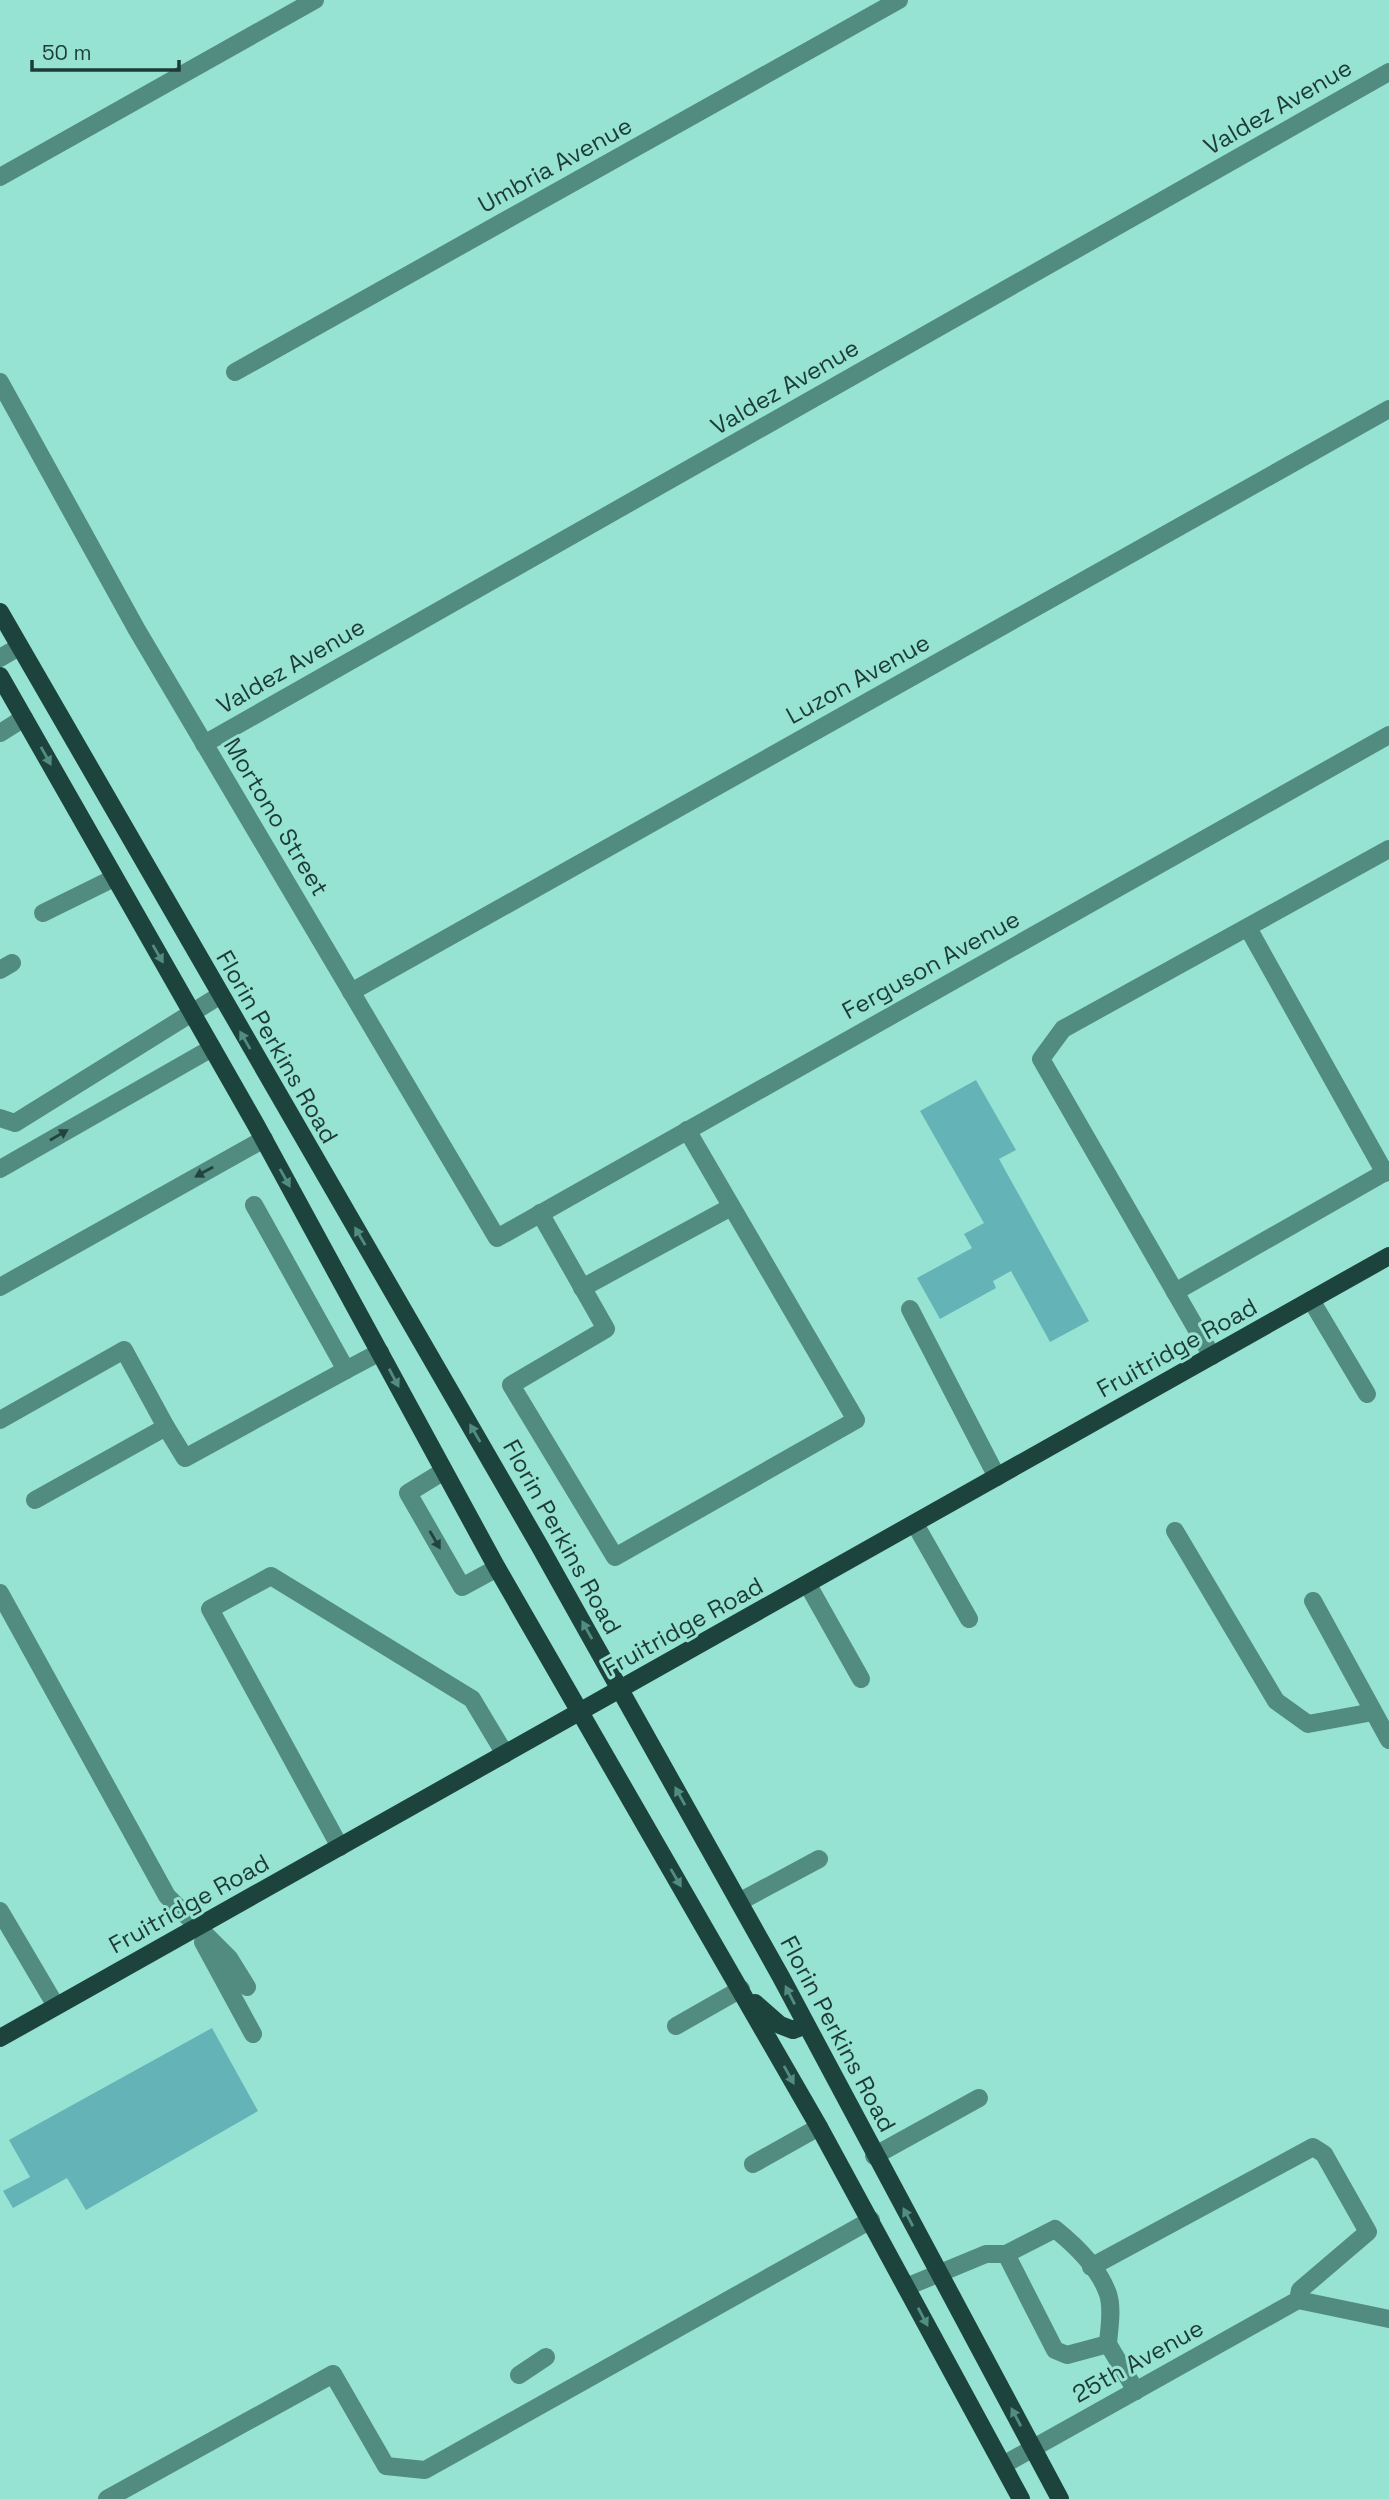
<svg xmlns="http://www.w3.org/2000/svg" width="1389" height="2499" viewBox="0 0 1389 2499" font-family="'Space Grotesk',sans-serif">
  <rect width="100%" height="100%" fill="#97e3d3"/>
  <!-- building -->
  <g fill="#64b4b7">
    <path d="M976,1080L1016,1150L999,1159L1089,1321L1050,1342L1011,1271L993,1281L996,1288L940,1319L917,1278L972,1248L964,1234L984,1223L920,1111Z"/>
    <path d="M212,2028L258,2111L86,2210L67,2178L13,2208L3,2191L30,2177L9,2140Z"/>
  </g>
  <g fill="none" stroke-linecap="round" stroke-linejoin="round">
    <!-- minor -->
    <g stroke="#528b7f" stroke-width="18">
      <path d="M0,177L315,0"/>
      <path d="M235,372L899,0"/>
      <path d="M0,382L137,630L497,1238L1389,735"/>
      <path d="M0,658L19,647"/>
      <path d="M0,733L24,718"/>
      <path d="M204,744L1389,72"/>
      <path d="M43,913L114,878"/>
      <path d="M1248,928L1385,1173"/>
      <path d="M0,970L12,963"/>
      <path d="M351,992L1389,409"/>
      <path d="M0,1118L15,1123L219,996"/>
      <path d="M0,1169L212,1048"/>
      <path d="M254,1205L346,1370L380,1352"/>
      <path d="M540,1213L606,1329L511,1385L615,1557L856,1420L687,1130"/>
      <path d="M0,1287L264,1139"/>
      <path d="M582,1288L731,1207"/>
      <path d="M1175,1292L1389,1170"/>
      <path d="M1311,1300L1367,1394"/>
      <path d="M910,1309L997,1477"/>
      <path d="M1212,1356L1041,1059L1063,1029L1389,849"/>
      <path d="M0,1420L124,1350L166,1427"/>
      <path d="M444,1471L408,1493L462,1587L497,1568"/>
      <path d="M35,1500L166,1427L185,1458L346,1370"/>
      <path d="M915,1524L969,1619"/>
      <path d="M1175,1531L1276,1701L1308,1724L1373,1712"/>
      <path d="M808,1585L861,1679"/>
      <path d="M0,1593L167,1896L229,1958L247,1987"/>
      <path d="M1313,1601L1389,1740"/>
      <path d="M340,1847L210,1609L271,1576L472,1699L505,1754"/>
      <path d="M739,1902L819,1859"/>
      <path d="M0,1911L56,2006"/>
      <path d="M203,1942L253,2034"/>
      <path d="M676,2026L741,1989"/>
      <path d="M874,2156L979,2098"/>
      <path d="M753,2164L819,2127"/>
      <path d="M1006,2254L1055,2229C1075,2245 1099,2268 1108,2294C1113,2309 1109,2329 1108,2344"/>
      <path d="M1091,2267L1313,2147L1324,2154L1368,2232L1300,2290L1298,2300"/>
      <path d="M906,2287L986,2254H1006L1055,2350L1067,2355L1108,2344L1136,2391"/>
      <path d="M1298,2300L1389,2319"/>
      <path d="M519,2375L546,2357"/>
      <path d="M1003,2465L1298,2300"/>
      <path d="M107,2499L333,2374L386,2466L425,2470L871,2220"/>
    </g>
    <!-- major -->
    <g stroke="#1c443d" stroke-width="18">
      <path d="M0,612L539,1545L781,1977L1060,2499"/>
      <path d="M0,676L256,1125L497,1568L819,2127L1021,2499"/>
      <path d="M755,2003L780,2025L793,2030L806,2025"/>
      <path d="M0,2038L1389,1256"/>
    </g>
  </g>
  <!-- one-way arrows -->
  <defs><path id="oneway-solid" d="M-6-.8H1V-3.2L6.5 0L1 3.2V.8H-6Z" transform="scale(1.75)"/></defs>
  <g fill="#538c80">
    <use href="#oneway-solid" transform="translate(46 756) rotate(61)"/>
    <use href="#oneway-solid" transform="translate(158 954) rotate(60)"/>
    <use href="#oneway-solid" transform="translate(245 1040) rotate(-120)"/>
    <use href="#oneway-solid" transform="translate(285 1178) rotate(61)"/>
    <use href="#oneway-solid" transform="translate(360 1236) rotate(-120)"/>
    <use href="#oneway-solid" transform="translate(394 1378) rotate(62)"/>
    <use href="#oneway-solid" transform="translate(475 1433) rotate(-120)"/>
    <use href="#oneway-solid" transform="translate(587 1630) rotate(-119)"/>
    <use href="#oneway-solid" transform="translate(680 1796) rotate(-119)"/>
    <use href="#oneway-solid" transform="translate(676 1878) rotate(60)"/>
    <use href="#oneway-solid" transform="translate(790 1995) rotate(-117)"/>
    <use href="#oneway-solid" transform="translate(789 2075) rotate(61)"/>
    <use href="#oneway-solid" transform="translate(908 2217) rotate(-118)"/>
    <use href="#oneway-solid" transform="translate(923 2317) rotate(62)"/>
    <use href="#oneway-solid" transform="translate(1016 2417) rotate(-118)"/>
  </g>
  <g fill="#22443d">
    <use href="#oneway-solid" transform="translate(59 1135) rotate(-30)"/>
    <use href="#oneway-solid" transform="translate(204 1172) rotate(151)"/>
    <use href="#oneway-solid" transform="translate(435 1540) rotate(60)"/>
  </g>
  <g text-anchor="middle" stroke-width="6" stroke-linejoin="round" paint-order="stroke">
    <!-- street labels -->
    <g font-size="24" fill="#1d3c36" stroke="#97e3d3">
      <text transform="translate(1278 107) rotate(-30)" y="8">Valdez Avenue</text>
      <text transform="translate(555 165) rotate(-29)" y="8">Umbria Avenue</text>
      <text transform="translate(785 387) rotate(-30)" y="8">Valdez Avenue</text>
      <text transform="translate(291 666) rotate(-30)" y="8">Valdez Avenue</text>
      <text transform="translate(858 679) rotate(-29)" y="8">Luzon Avenue</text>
      <text transform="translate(276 817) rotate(59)" y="8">Mortono Street</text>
      <text transform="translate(931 965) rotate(-29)" y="8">Ferguson Avenue</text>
      <text transform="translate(277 1047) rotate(60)" y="8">Florin Perkins Road</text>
      <text transform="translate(1177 1348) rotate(-29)" y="8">Fruitridge Road</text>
      <text transform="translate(562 1537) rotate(61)" y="8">Florin Perkins Road</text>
      <text transform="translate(683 1627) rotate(-29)" y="8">Fruitridge Road</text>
      <text transform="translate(189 1904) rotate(-29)" y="8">Fruitridge Road</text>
      <text transform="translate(838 2034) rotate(62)" y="8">Florin Perkins Road</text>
      <text transform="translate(1138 2361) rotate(-29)" y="8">25th Avenue</text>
    </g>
  </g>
  <!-- scale -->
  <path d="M32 60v10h147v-10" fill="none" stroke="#1d3c36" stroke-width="3.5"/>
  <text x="42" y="60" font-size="21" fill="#1d3c36" stroke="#97e3d3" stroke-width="5" paint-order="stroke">50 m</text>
</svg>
